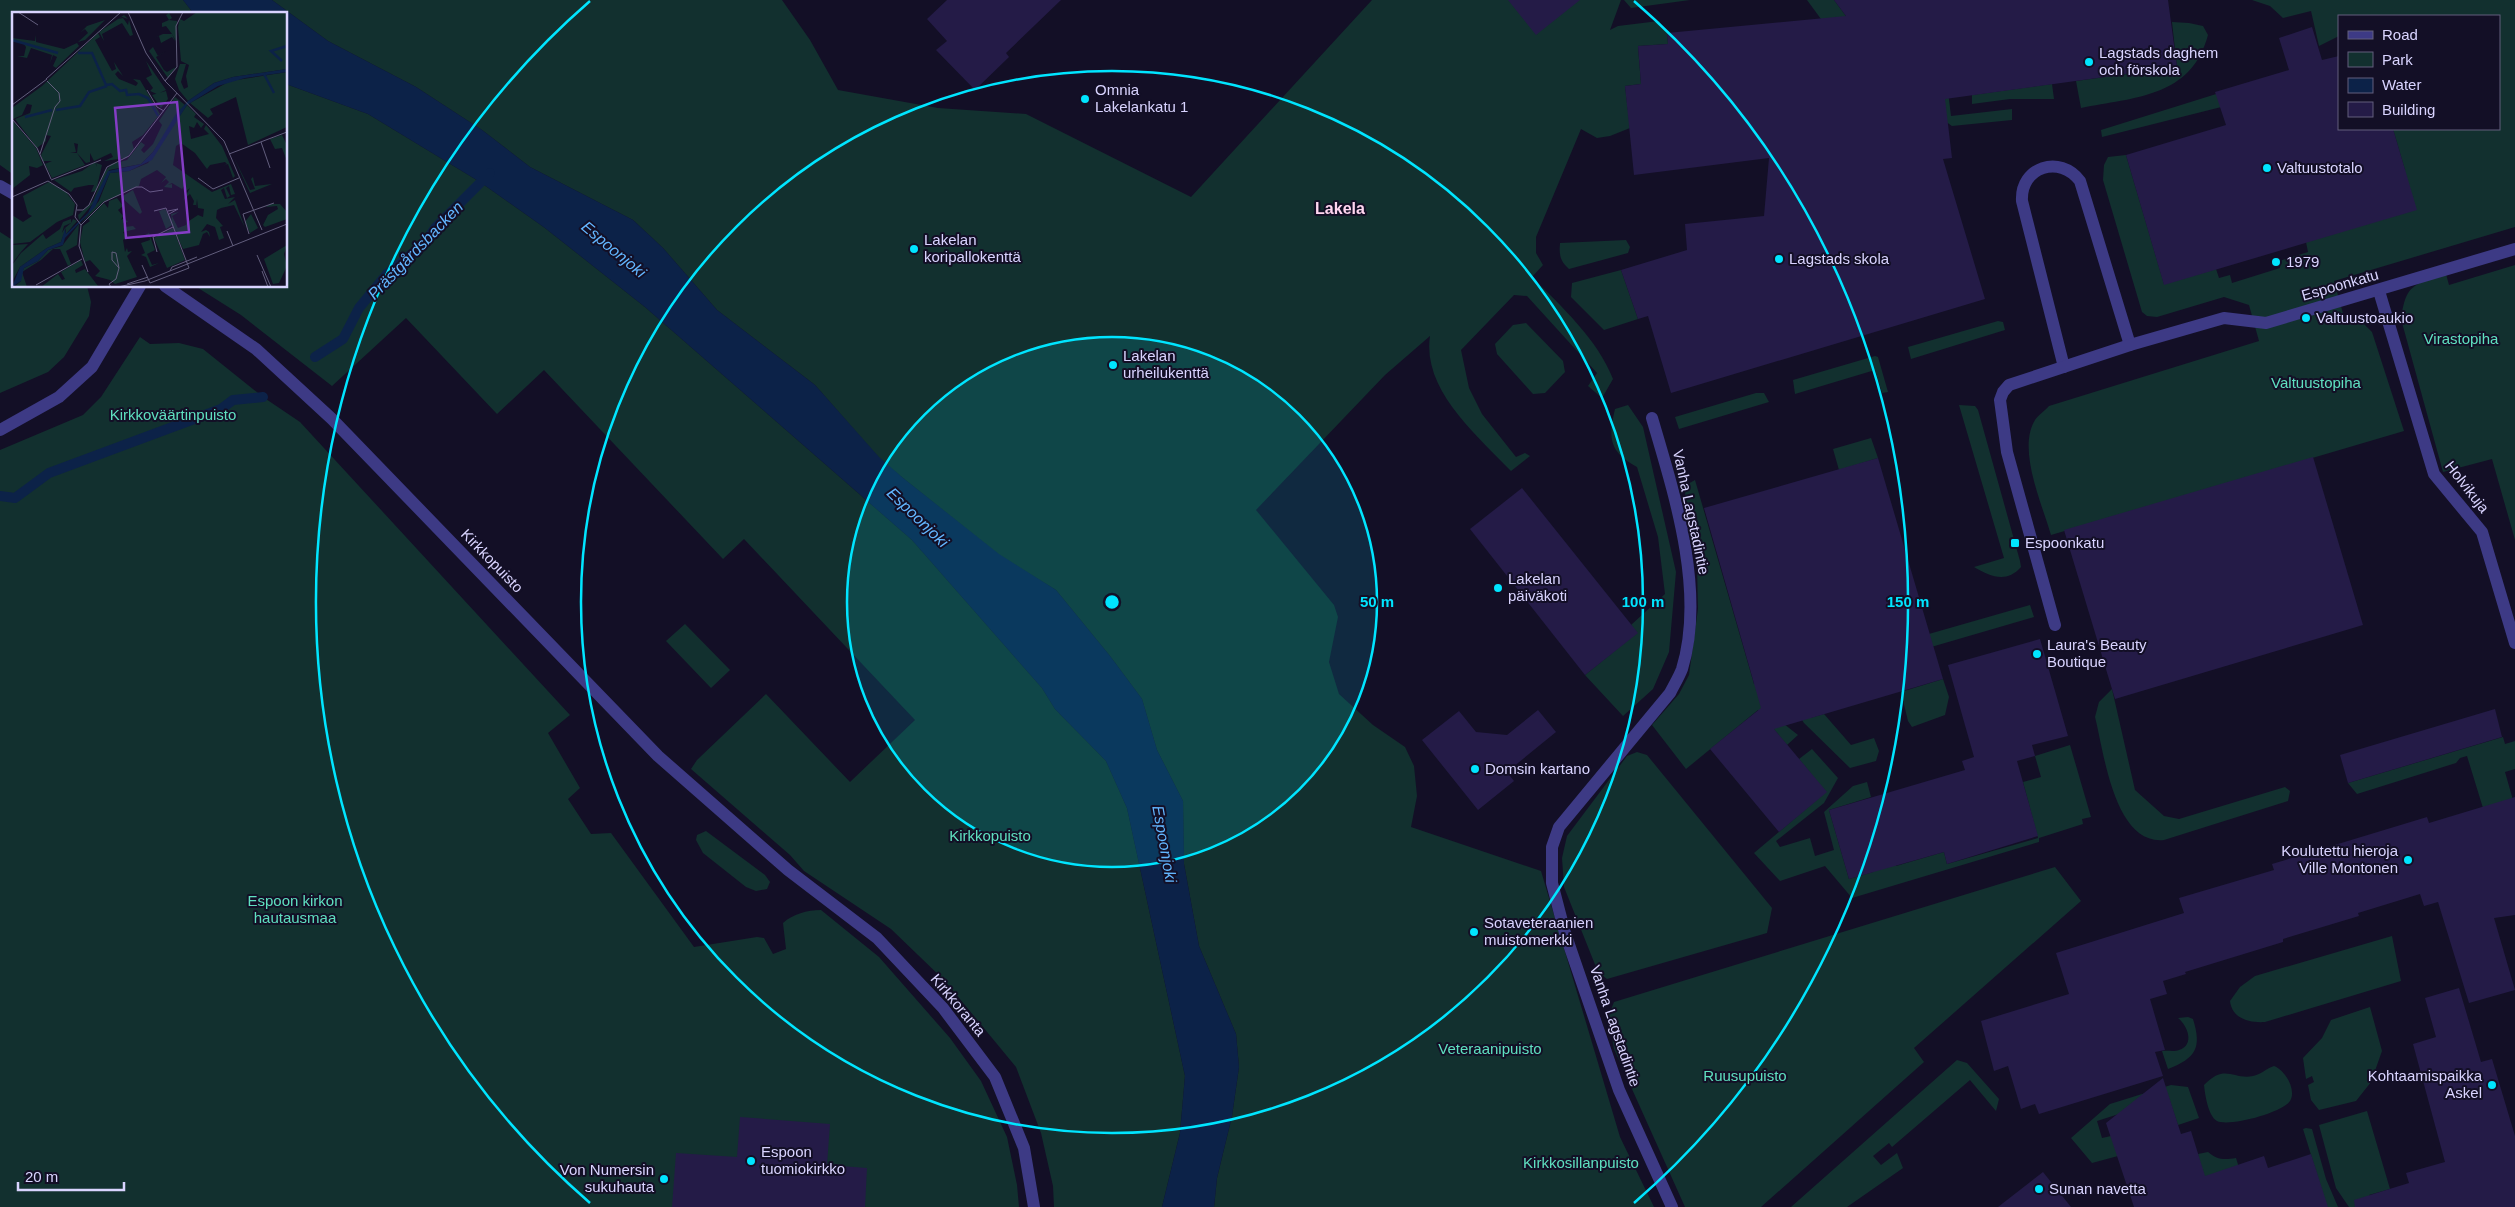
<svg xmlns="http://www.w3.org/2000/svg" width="2515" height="1207" viewBox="0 0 2515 1207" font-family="Helvetica,sans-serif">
  <rect width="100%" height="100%" fill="#130f26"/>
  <!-- green -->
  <g fill="#12302f">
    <path d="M0,0H183L194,14H14V175L0,165Z"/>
    <path d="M272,0H782L810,40L838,90L938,108L1026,114L1191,197L1372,0H1621L1610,30L1618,26L1659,21L1667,33L1668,44L1638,46L1641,84L1625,86L1630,128L1610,136L1597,138L1581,129L1536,237V253L1543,265L1532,277C1562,307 1598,340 1613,379L1602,398L1588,386L1597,373L1527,296L1514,295L1461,350L1469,388L1482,414L1516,457L1525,453L1530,456L1511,471C1477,435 1422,390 1430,336L1385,375L1256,510L1334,605L1338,617L1329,662L1339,694L1373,725L1405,747L1414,766L1417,796L1411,827L1541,871L1620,1137L1654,1207H1214L1217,1178L1232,1116L1239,1067L1236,1034L1199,946L1184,864L1183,801L1157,750L1142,699L1110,656L1056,590L999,555L903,478L879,458L815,385L717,310L663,248L633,220L530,167L482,130L416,87L328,41Z"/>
    <path d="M1624,0H1690L1631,8Z"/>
    <path d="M1807,0H1834L1857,31L1846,53Z"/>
    <path d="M2252,0H2515V227L2334,281L2344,317L2359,319L2372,332L2404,431L2051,535C2042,504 2017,449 2035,420C2038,415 2045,411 2049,406L2259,341L2249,305L2224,297L2157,317L2147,316L2142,312L2103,180L2104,165L2108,157L2126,155L2164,284L2216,269L2219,278L2230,275L2232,283L2280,268L2279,261L2308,252L2306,242L2405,170L2393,129H2499V16H2339V36L2319,46L2311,11L2283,18L2270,6Z"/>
    <path d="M2172,22L2189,23L2203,26L2208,35C2191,98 2134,97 2081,108L2076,81L2177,67Z"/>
    <path d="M1945,67L1951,116L2012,109V120L1952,126L1942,119Z"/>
    <path d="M2261,80L2265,96L2102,137L2101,130Z"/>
    <path d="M286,84L368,114L480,182L545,228L645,307L912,540L1042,688L1055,709L1106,761L1127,808L1185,1076L1180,1133L1162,1207H1054L1053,1186L1041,1133L1016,1067L945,981L891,929L804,871L790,855L691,769L697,760L766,694L850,782L915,720L744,539L723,559L544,370L497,414L406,318L332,386L241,315L195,286H286Z"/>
    <path d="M2052,84L2054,99H2010L1972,104V95Z"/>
    <path d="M0,232L14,241V286H87L91,302L89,316L64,357L48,372L0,393Z"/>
    <path d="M1626,240L1630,247L1628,253L1569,269C1560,261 1559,255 1560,243Z"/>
    <path d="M2515,265V540L2492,459L2443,472L2401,319C2406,283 2414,285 2446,274L2449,285Z"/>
    <path d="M1621,270L1638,319L1604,330L1571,297L1572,283Z"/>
    <path d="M1998,321L2003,322L2005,330L1911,359L1908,347Z"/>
    <path d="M1526,323L1563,361L1565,372L1545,393L1533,394L1497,354L1495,344L1513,325Z"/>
    <path d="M140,337L150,344L179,343L203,349L263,397L300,422L570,715L548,733L580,788L568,799L591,834L611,833L694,947L757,937L764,938L773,954L786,949L783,923C793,914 807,910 821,910L879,957L950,1038L981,1081L1007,1137L1017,1185L1019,1207H0V450L83,415L101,397Z"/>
    <path d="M1875,356L1878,357L1888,392L1882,393L1875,370L1795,394L1793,380Z"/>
    <path d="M1756,393H1764L1769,402L1679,429L1675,417Z"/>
    <path d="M1628,405L1643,427L1676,572L1669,652L1653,689L1623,716L1585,675L1637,633L1631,625L1665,594L1658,537L1637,467C1609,452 1608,438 1615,409Z"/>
    <path d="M1959,405L1975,406L1978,410L2020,561L2021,567C2006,584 1990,576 1974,567L2004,558Z"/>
    <path d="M1871,438L1878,458L1839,470L1833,449Z"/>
    <path d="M1695,480L1754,684L2030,605L2034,617L1801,685L1810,718L1824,714L1851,745L1874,738L1879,751L1876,761L1850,768L1804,723L1784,693L1765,709L1798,735L1787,745L1758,710L1686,769L1652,725L1679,694L1689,675L1698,609L1697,565L1693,530L1685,495L1686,485Z"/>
    <path d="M685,624L730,670L711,688L666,641Z"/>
    <path d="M1943,679L1949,697L1945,715L1912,727L1908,721L1901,692Z"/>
    <path d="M2112,689L2135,790L2164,816L2179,819L2285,787L2290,791L2288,801L2164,840C2114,845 2104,752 2095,717L2099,702Z"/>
    <path d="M2503,737L2505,744L2515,741V769L2505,772L2515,807V912L2467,756L2460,758L2456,763L2357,794L2348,783Z"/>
    <path d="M2070,745L2091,817L2082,819L2083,824L2039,838V842L1852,898L1825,866L1780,881L1754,853L1826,792L1799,759L1812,749L1838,778L1824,803L1776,841L1780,847L1810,838L1815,856L1834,850L1824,812L1853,786L1867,782L1871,797L1829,810L1849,879L1873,872L1891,849L1896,866L1944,852L1947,864L2038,838L2023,782L2041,777L2035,756Z"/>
    <path d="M1637,752L1647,755L1772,908L1767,933L1607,979L1598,972L1564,887L1562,858L1567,836L1627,756Z"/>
    <path d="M706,831L765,875L770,882L767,889L756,891L746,887L703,853L696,840L697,835Z"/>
    <path d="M2055,867L2081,901L1914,1048L1924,1062L1761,1207H1685L1614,1049L1608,1017L1614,1002Z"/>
    <path d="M2392,936L2401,981L2265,1022C2250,1023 2232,1019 2230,1001L2240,987L2255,976Z"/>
    <path d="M2370,1007L2382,1051L2371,1082L2356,1101L2319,1110L2311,1100L2308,1085L2314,1082L2312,1076L2306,1079L2303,1058L2322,1038L2331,1020Z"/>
    <path d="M2188,1017L2193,1019C2202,1048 2196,1058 2168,1069L2162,1051C2167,1050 2174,1052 2179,1050C2195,1045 2188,1026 2178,1018Z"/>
    <path d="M1957,1060L1967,1063L1999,1099L1996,1111L1970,1080L1892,1147L1889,1143L1873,1156L1881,1165L1897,1153L1903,1168L1847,1207H1791Z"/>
    <path d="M2274,1066C2285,1070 2297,1090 2290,1101C2282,1113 2229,1127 2217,1121C2208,1116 2205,1094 2204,1085C2225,1063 2233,1080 2253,1076C2260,1075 2267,1068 2274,1066Z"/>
    <path d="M2171,1085L2188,1087L2199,1118L2178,1125L2169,1098L2097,1121L2102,1138L2111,1136L2118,1156L2092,1163L2071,1138L2110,1104Z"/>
    <path d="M2367,1111L2390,1189L2369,1195L2373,1207H2349L2336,1188L2319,1125Z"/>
    <path d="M2306,1128L2312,1129L2326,1179L2338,1207H2314L2326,1203L2303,1129Z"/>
    <path d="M2208,1152C2217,1160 2224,1160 2236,1158L2241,1174L2206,1186L2198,1154Z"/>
  </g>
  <!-- water -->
  <path fill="#0c2248" d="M183,0H272L328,41L416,87L482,130L530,167L633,220L663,248L717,310L815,385L879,457L903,478L999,554L1056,590L1110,656L1142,699L1157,750L1183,801L1184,864L1199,946L1236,1034L1239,1067L1232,1116L1217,1178L1214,1207H1162L1180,1133L1185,1076L1127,808L1106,761L1055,709L1042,688L912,540L645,307L545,228L480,182L368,114L286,84V14H194Z"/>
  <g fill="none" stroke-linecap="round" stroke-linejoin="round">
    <!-- stream -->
    <g stroke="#0c2248" stroke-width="10">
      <path d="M315,357L343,339L359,308L387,274L424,244L435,228L490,173"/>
      <path d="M0,496L15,498L49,473L221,409L233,400L263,397"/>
    </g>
  </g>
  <!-- building -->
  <g fill="#241b47">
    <path d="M947,0H1061L1006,53L1009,57L975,90L936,50L947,41L927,19Z"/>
    <path d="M1508,0H1580L1536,35Z"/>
    <path d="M1834,0H2168L2177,67L1945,99L1952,158L1943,159L1985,299L1671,393L1648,316L1638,319L1621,270L1687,250L1685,224L1764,216L1769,158L1634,175L1625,86L1641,84L1638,46L1668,44L1667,33L1846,16Z"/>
    <path d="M2312,27L2322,60L2339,56V129H2393L2417,210L2164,285L2126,155L2226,125L2215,92L2289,70L2279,38Z"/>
    <path d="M2313,457L2363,625L2115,699L2064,530Z"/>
    <path d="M1878,458L1943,679L1774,729L1827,792L1779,832L1710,749L1761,708L1704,508Z"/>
    <path d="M1522,488L1638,633L1585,675L1470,529Z"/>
    <path d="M2040,639L2068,736L2032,745L2035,756L2017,761L2038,836L1947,864L1944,852L1849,879L1829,810L1965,770L1962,761L1974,757L1948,665Z"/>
    <path d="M2495,709L2502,737L2348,783L2340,755Z"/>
    <path d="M1538,710L1556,732L1507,772L1514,781L1478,810L1422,740L1459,711L1476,732L1507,735Z"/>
    <path d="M2515,797V915L2494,918L2515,990L2469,1003L2438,902L2424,906L2420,894L2358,913L2359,916L2283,939V942L2185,972L2186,974L2163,981L2167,994L2150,999L2165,1050L2155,1052L2163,1076L2039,1114L2035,1104L2021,1109L2008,1066L1994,1071L1981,1021L2069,994L2056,953L2184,913L2179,898L2274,870L2272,864L2427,817L2429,823Z"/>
    <path d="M2459,988L2481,1062L2492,1059L2515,1136V1207H2355L2354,1200L2409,1183L2406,1173L2445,1162L2413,1044L2436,1037L2425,998Z"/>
    <path d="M2163,1078L2181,1134L2191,1131L2205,1176L2264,1156L2268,1168L2311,1154L2328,1207H2134L2106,1123Z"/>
    <path d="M740,1117L830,1124L827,1165L867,1168L865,1207H672L676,1153L737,1157Z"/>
    <path d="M2043,1172L2071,1207H1998Z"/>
  </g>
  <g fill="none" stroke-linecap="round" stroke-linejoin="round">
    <!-- minor -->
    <g stroke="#3d3a85" stroke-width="12">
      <path d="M0,186L14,194"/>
      <path d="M165,286L256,349L332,419L658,756L788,870L877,938L943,1008L995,1077L1024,1148L1034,1207"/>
      <path d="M2379,291L2434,474L2482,532L2515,643"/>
      <path d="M2064,367L2022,201C2020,167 2060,154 2080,181L2130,345"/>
      <path d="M1652,418C1674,493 1706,591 1682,669C1679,677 1674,685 1670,693L1559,827L1552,847V883L1565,933L1619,1090L1672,1207"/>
      <path d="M0,430L59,397L92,367L140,286"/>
      <path d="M2055,625L2007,452L2000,400L2003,392L2009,385L2130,345L2224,318L2266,323L2515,249"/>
    </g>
  </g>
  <!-- distance rings -->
  <circle cx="1112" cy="602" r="265" fill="#00e5ff" fill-opacity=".12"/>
  <g fill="none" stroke="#00e5ff" stroke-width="2.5">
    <circle cx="1112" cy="602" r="265"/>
    <circle cx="1112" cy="602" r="531"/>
    <path d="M590 1203A796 796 0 0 1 590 1M1634 1A796 796 0 0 1 1634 1203"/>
  </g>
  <!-- markers -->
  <g fill="#00e5ff" stroke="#130f26" stroke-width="2">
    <circle cx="2089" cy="62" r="5"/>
    <circle cx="1085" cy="99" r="5"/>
    <circle cx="2267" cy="168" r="5"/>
    <circle cx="914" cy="249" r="5"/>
    <circle cx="1779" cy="259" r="5"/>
    <circle cx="2276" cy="262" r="5"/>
    <circle cx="2306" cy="318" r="5"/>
    <circle cx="1113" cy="365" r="5"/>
    <rect x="2010" y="538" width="10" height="10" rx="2.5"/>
    <circle cx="1498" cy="588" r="5"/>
    <circle cx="2037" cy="654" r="5"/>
    <circle cx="1475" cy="769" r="5"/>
    <circle cx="2408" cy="860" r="5"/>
    <circle cx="1474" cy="932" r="5"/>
    <circle cx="2492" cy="1085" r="5"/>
    <circle cx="751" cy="1161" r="5"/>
    <circle cx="664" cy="1179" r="5"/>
    <circle cx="2039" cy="1189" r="5"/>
  </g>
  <g text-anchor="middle" stroke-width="4" stroke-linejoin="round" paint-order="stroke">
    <!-- poi labels -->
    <g font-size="15" fill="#d9d4ff" stroke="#130f26" text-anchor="start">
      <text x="2099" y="58">Lagstads daghem<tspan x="2099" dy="17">och förskola</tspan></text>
      <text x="1095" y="95">Omnia<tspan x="1095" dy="17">Lakelankatu 1</tspan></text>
      <text x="2277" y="173">Valtuustotalo</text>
      <text x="924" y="245">Lakelan<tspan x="924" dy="17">koripallokenttä</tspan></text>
      <text x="1789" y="264">Lagstads skola</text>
      <text x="2286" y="267">1979</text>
      <text x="2316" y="323">Valtuustoaukio</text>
      <text x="1123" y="361">Lakelan<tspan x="1123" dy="17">urheilukenttä</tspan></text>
      <text x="2025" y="548">Espoonkatu</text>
      <text x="1508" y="584">Lakelan<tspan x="1508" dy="17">päiväkoti</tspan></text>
      <text x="2047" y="650">Laura's Beauty<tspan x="2047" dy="17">Boutique</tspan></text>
      <text x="1485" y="774">Domsin kartano</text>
      <text x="2398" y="856" text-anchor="end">Koulutettu hieroja<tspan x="2398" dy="17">Ville Montonen</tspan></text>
      <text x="1484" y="928">Sotaveteraanien<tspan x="1484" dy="17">muistomerkki</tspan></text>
      <text x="2482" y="1081" text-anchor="end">Kohtaamispaikka<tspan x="2482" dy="17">Askel</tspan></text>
      <text x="761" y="1157">Espoon<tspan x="761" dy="17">tuomiokirkko</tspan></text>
      <text x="654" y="1175" text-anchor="end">Von Numersin<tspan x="654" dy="17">sukuhauta</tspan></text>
      <text x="2049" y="1194">Sunan navetta</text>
    </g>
    <!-- street labels -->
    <g font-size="15" fill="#d9d4ff" stroke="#130f26">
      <text transform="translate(2340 285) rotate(-16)" y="5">Espoonkatu</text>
      <text transform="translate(2467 487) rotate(52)" y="5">Holvikuja</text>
      <text transform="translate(1691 512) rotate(78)" y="5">Vanha Lagstadintie</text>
      <text transform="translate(492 561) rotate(46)" y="5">Kirkkopuisto</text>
      <text transform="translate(958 1005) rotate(50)" y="5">Kirkkoranta</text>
      <text transform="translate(1615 1026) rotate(71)" y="5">Vanha Lagstadintie</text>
    </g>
    <!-- park labels -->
    <g font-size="15" fill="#5fe0c0" stroke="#130f26">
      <text x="2461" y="344">Virastopiha</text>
      <text x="2316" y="388">Valtuustopiha</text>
      <text x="173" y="420">Kirkkoväärtinpuisto</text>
      <text x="990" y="841">Kirkkopuisto</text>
      <text x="295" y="906">Espoon kirkon<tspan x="295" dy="17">hautausmaa</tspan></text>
      <text x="1490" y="1054">Veteraanipuisto</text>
      <text x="1745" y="1081">Ruusupuisto</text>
      <text x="1581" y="1168">Kirkkosillanpuisto</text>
    </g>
    <!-- neighbourhood labels -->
    <g font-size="16" font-weight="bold" fill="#ffd6f0" stroke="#130f26">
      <text x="1340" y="214">Lakela</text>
    </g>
    <!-- water labels -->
    <g font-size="16" font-style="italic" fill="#62b6ff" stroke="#130f26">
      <text transform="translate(614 249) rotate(40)" y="6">Espoonjoki</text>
      <text transform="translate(415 250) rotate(-46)" y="6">Prästgårdsbacken</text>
      <text transform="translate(918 517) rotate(44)" y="6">Espoonjoki</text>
      <text transform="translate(1165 844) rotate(80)" y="6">Espoonjoki</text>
    </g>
  </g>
  <!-- overview -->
  <g transform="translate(12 12)">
    <rect width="275" height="275" fill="#130f26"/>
    <path d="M185,0H275V57L221,65L202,71L176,89L167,78L163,67L168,52H174L169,70L172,77L176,75L174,64L177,53L169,49L166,15L168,7L172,9ZM157,1L160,6L157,8L165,9L164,29L160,22L163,29L160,25L149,31L147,24L142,26L151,22H160L154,14L150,15V11L157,8L154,3ZM112,3L116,7L110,5L106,7L111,6L116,13L117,8L121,23L118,24L110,11L90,22L92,29L87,20ZM93,8L73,28L66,30L76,21L73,17L68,21L75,14ZM86,21L88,25L83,28L100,59L104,57L102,50L111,64L106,59L103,62L107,67L124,74L126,71L121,67L128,68L148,102L131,123L120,130L122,137L114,146L92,149L101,145L99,141L82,149L78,141V150L74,151L65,141L66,132L62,131L64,140L58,141H65L73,153L40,166L33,152L40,149H31L29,143L39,124L34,123V129L25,136L3,107L18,101L20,93L15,92L10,103L1,107L0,96L30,74ZM24,23V30L52,37L65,31L67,34L44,56L41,54L45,45L41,43L38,51L40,43L19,36L15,46L5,44H12L14,35L11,31L0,29V26L23,29ZM141,35L146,44L154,39L144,45L152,58L155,60L164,55L156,66L137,39ZM134,49L154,78L145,82L138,79L141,76L134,66L140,63ZM275,60V115L236,133L224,85L198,97L201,102L196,106L178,91L218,69ZM154,79L156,87L149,96L140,83ZM163,85L173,93L141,140L129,152L97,158L84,188L67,208L66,203L81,189L93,159L100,152L115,148L129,130L133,133L129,138L132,141L141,132L150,113L147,109ZM175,93L184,102L182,105L192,112L189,116L185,110L182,116L177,114L179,127L197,122L192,117L194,113L210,134L223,164L221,166L216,152L211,154L215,152L213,150L198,153L195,157L183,141L169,131L164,134L161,153L200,180L219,172L223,182L219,183L217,174L214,176L218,184L215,186L212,176L209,178L213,187L223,185L216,192L223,188L233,216L222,193L209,196L205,198L204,206L211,214L208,215L212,226L207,228L203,215L195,212L189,220L194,218L197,220L198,225L195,220L191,222L187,233L171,237L160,213L154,217L147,199L153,197L160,208L159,202L167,200L160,204L166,216L174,213L176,204L177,209L186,203L191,205L192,197L186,196L185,187L184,196V193H181L182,189L178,182L171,188L178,176L173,180L172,174L170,177L160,171L156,173L160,172V176L152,175L157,170L154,167L149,171L154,165L145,158L129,167L127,174L91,190L69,211L87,189L98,161L117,159L136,151ZM0,108L24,136L31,153L25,156L17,154L18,163L0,177ZM270,123L275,133V149L270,136L263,137L258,127ZM222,146L238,178L243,177L239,167L241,165L243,174L260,172L238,181ZM83,150L85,155L84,151L90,153L84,179L79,180L82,173H77L62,176L59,180L42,168L70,159ZM37,170L54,180L63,192L61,203L45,210L18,230L0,232V203L11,210L20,204L16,202L11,184ZM121,178L130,200L128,202L109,185ZM105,186L111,194L106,198L111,204L109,208L112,206L116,210L111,211L112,215L121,214L124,217L111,220L113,224L117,223L111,228L113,240L115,236L116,240L120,239L115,244L125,265L103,272L98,268L83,264L88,259L78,248L73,250L68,230L71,214L78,209L76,207L92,191L96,196L97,189ZM258,192H268L275,200V207L253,215L251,213L256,203L266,197L265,194L254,195ZM239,202L246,216L238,221L233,210ZM59,207V211L52,214L50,221L53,216L59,211L61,207L65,209L54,222V216L49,230L35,236L8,255L0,270V253L9,241L31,222L34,227L48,217L51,210ZM67,212L65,233L54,239L59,252L56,254L48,237H41L29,248L10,260L15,275H2L9,269L8,264L12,256L26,249L36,238L50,234ZM135,215L143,238L135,242L140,253L147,251L138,255L134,245L129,243L133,241L129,231L138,228L137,223L123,228L137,221ZM161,216L173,248L155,256L142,226ZM16,232L8,241L0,252V233ZM275,233L272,242L275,254L267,271L261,272L252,247ZM69,248L71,253L63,258L64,261L73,257L86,274L29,275L46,262L50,268L53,267L49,260Z" fill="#12302f"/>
    <path d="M275,57V60L233,66L206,74L175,93L140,148L117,159L98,161L83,195L53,226L51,233L36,238L26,249L12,256L9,269L0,275L8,255L35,236L49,230L53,217L54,222L76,201L96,159L129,152L141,140L164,102L176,89L202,71L221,65Z" fill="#0c2248"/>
    <path fill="none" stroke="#0c2248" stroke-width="2.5" d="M0,28L46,41M66,41H80L94,73L100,72L108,79L114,78L115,83L127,82L136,86L146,104M270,49L259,39L275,34M252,62L262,81M44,98L68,94L77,80L95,74M13,105L40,98"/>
    <path fill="none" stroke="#625e7d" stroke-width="1" d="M6,0L26,13M116,0L134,41L153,69L212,129L250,218M34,67L109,0M153,69L165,55L164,14L171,0M135,78L145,95L152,99M0,93L35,67M0,107L25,136L39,167M249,130L258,156M28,142L43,95L48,89L47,81L35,69M217,142L275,120M186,166L201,177L227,166M39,168L89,148M0,185L36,169L57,182L65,193L63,205L69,213L67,234L76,260M65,198H71L77,193L95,155L117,144L165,81M156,199L166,197L157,202M69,213L92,190L124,175H130L138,180L151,178M215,219L221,234M237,222L231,202L262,191M100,240L104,241L107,256L100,248ZM145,240L141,225L161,215M245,243L259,275M130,253L138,271L177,256L154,196L142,199M158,259L160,255L185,245M250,259L256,275M115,272L136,265M24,273L70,247M99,275L97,272L104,267L107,256M106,275L133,269L275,212"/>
    <path fill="#843dc5" fill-opacity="0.15" stroke="#843dc5" stroke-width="2.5" d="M165,90L177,220L114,226L103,96Z"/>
    <rect width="275" height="275" fill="none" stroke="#d9d4ff" stroke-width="2.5"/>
  </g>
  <circle cx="1112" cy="602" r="8" fill="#00e5ff" stroke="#130f26" stroke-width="2.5"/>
  <g font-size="15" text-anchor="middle" font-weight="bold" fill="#00e5ff" stroke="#130f26" stroke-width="4" stroke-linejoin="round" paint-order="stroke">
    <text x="1377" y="607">50 m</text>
    <text x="1643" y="607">100 m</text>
    <text x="1908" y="607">150 m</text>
  </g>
  <!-- legend -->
  <rect x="2338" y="15" width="162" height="115" fill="#130f26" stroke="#625e7d"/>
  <rect x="2348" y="31" width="25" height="8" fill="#3d3a85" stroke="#625e7d"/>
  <text x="2382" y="40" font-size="15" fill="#d9d4ff">Road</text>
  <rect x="2348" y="52" width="25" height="15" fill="#12302f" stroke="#625e7d"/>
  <text x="2382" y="65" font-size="15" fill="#d9d4ff">Park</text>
  <rect x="2348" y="78" width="25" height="15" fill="#0c2248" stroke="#625e7d"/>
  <text x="2382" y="90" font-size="15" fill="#d9d4ff">Water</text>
  <rect x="2348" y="102" width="25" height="15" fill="#241b47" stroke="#625e7d"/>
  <text x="2382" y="115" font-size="15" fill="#d9d4ff">Building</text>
  <!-- scale -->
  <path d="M18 1182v8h106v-8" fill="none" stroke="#d9d4ff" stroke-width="2.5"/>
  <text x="25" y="1182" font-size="15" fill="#d9d4ff" stroke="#130f26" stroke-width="4" paint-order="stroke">20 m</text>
</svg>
